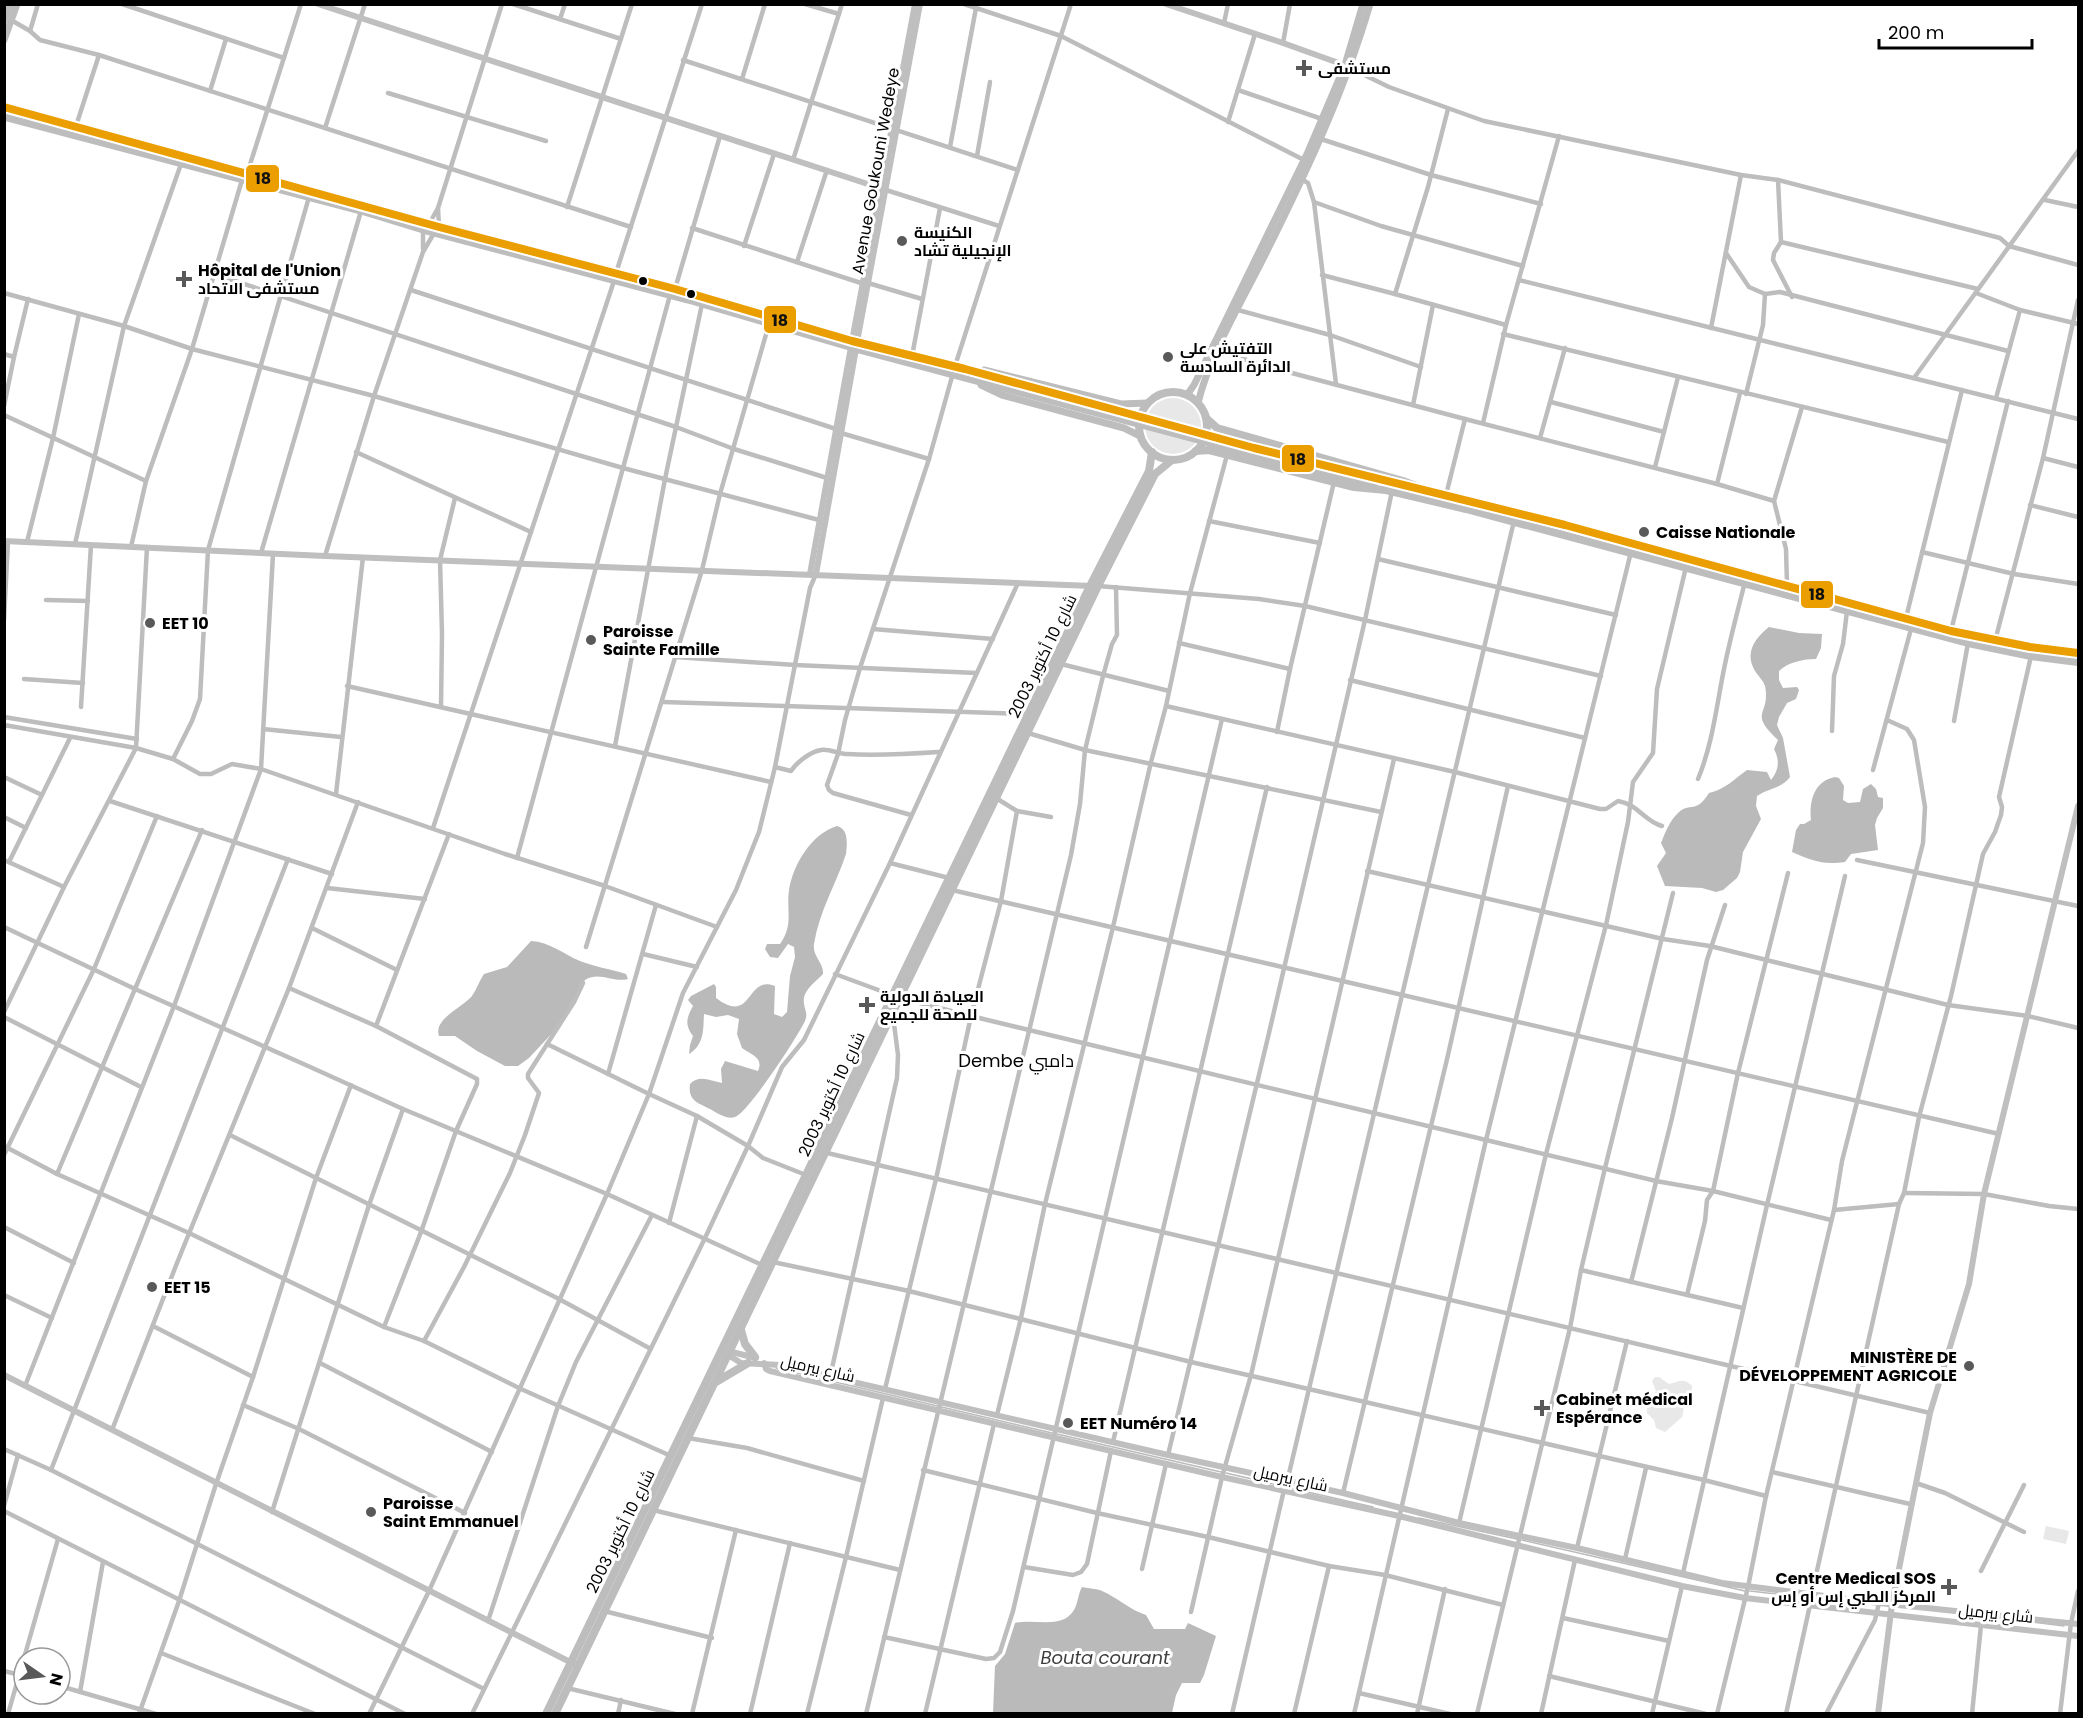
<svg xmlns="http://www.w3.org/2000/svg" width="2083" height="1718" viewBox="0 0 2083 1718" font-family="Poppins,Cairo,sans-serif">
  <rect width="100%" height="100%" fill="#fff"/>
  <!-- green -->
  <g fill="#e8e8e8">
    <circle cx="1173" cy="426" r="28"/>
    <path d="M1655,1377H1659L1669,1384C1679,1382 1683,1377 1692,1386V1394C1682,1399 1685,1408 1682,1417L1665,1432L1656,1428L1654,1420L1647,1413V1407L1656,1391L1652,1381Z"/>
    <path d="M2046,1526L2069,1531L2066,1544L2043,1539Z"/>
  </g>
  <!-- water -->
  <g fill="#bababa">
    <path d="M1769,627L1799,633L1822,634L1821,648L1816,659C1804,659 1788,662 1779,671V680L1783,688L1797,687L1799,690L1796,699L1787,703L1779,717L1777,725L1783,738L1790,777C1781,789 1769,788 1757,796L1756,806L1761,819L1743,852L1740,872L1737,878L1723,890L1716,892L1702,888L1665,886L1657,866L1666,853L1661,843C1665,833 1670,820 1678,813C1691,801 1695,815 1709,793C1726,789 1734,779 1747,770L1767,772L1771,780C1779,770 1780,761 1774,749L1778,740C1747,711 1771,716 1765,686C1763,680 1758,676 1755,671C1744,653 1755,638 1769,627Z"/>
    <path d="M1835,777L1839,778L1844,786L1843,800L1848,803L1860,802L1863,789L1871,784L1876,789L1878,797L1883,798V808L1877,818L1875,825L1878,850L1851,854L1845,862C1822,865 1813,861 1792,852L1796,830L1800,824H1804L1811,820C1809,801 1814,781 1835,777Z"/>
    <path d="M837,826C849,829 847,844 846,854C836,884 819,912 814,944C812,956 824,963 823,974C815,983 802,990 804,1004C805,1011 808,1013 805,1021C798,1036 748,1113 735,1117C727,1120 717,1113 710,1109C696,1102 688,1100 690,1084C699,1074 711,1081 722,1083L721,1069L725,1061L758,1071C764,1057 751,1055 742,1048L737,1034L739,1019L728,1015L716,1017L704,1014C703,1029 705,1044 689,1054L690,1045L693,1036C684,1024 687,1017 693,1006L688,1000L691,996L714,984L716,987V998C753,1026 746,974 775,986L774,1014L782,1017L787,1012L790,976L795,957L794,947L788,944L778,958L770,957L765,949L767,944H780C794,925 786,910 789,890C793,865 811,834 837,826Z"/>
    <path d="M531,941C550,942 563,954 580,961C595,967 611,969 626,974L628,979C612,983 600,971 585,980L556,1029L529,1058L518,1066H505L477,1051L455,1036H439C433,1019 463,1007 472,996C477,989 479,981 484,974L507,967Z"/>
    <path d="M1082,1587C1089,1589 1096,1588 1102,1591C1118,1598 1130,1610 1146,1615L1154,1629H1185L1188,1623L1216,1636L1204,1675L1200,1683H1182L1176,1695L1172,1713H993L995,1666L1005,1654L1015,1623C1034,1618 1062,1630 1074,1610C1078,1603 1078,1594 1082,1587Z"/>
  </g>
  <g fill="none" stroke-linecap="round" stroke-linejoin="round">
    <!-- stream -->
    <g stroke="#bababa" stroke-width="1.5">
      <path d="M776,1368L1052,1433"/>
      <path d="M1057,1434L1221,1472"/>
      <path d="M1226,1473L1373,1507"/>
      <path d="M1419,1518L1517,1539"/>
      <path d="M1522,1540L1745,1591"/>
      <path d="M1750,1591L1829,1600"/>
      <path d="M2032,1622L2064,1626"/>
    </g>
    <!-- street -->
    <g stroke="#bdbdbd" stroke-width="4.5">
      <path d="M122,4L284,58"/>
      <path d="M513,4L621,39"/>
      <path d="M805,4L839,14"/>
      <path d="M964,4L1061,36L1304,160"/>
      <path d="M560,19L565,4"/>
      <path d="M11,20L30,31L40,40L99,55L631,227"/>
      <path d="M1224,23L1228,4"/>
      <path d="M30,31L38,4"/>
      <path d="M1283,43L1290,4"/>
      <path d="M683,60L1018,170"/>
      <path d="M1350,68L1389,87L1484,121L1741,175L1778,180L2000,238L2009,246L2078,265"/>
      <path d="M742,79L765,4"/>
      <path d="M1238,90L1322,119"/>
      <path d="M210,91L226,39"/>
      <path d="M388,93L546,141"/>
      <path d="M1228,122L1255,34"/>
      <path d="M76,126L99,55"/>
      <path d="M325,128L365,4"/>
      <path d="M1321,139L1431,175L1541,204"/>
      <path d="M950,147L976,8"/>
      <path d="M977,156L990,82"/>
      <path d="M793,160L842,4"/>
      <path d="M247,174L301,4"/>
      <path d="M1301,179L1308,183L1314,202L1336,384"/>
      <path d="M1778,180L1781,242L1774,253L1773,260L1792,297"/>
      <path d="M886,190L999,226"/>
      <path d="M2045,200L2078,207"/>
      <path d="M1314,202L1381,226L1523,266"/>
      <path d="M567,207L632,4"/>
      <path d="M438,208L439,227"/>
      <path d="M429,224L438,208L502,4"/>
      <path d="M692,228L864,284"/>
      <path d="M423,230V249"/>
      <path d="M1781,242L1978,289"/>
      <path d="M744,246L774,154"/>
      <path d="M1726,253L1749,287L1765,294L1780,292L2008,351"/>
      <path d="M797,262L827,170"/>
      <path d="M616,273L702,4"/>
      <path d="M214,274L676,427L734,449L827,478"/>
      <path d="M1322,275L1395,294L1428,187L1448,109"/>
      <path d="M1519,280L2078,419"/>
      <path d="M868,283L922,299"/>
      <path d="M675,289L720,136"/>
      <path d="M411,290L836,429L841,433L929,459"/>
      <path d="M4,293L124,326L192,349L374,396L623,468L819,520"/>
      <path d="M1976,293L2020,310L2078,324"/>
      <path d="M1395,294L1506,325"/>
      <path d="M1238,310L1330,335L1421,367"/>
      <path d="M1711,328L1741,175"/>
      <path d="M1503,334L1948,442"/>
      <path d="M1217,351L1273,368L1465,419L1446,495"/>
      <path d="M4,354L14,357"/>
      <path d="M912,356L940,208"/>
      <path d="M1914,378L2078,151"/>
      <path d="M1746,394L1763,325L1765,294"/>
      <path d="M1996,398L2020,310"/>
      <path d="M1551,402L1664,432"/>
      <path d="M1413,405L1433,305"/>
      <path d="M4,406L14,357L28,299"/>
      <path d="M4,415L146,481"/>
      <path d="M1465,419L1717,484L1774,501"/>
      <path d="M1483,423L1506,325L1559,136"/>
      <path d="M1540,438L1565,348"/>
      <path d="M356,452L531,532"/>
      <path d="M2043,458L2078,467"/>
      <path d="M1655,467L1678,377"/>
      <path d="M1717,484L1740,393"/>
      <path d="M2030,505L2078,517"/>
      <path d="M1209,521L1320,543"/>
      <path d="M27,542L53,438L79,314"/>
      <path d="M75,544L124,326L181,164"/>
      <path d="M131,547L146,481L192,349L242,180"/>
      <path d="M1922,552L2014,574L2078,584"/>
      <path d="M261,553L361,211"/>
      <path d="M325,556L374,396L423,252L434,233"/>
      <path d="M1378,559L1616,615"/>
      <path d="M1787,584L1786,549L1774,501L1802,407"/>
      <path d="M1098,586L1259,599L1305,606L1601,676"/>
      <path d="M46,600L88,601"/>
      <path d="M1906,618L1962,390"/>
      <path d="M4,620L8,541"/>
      <path d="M873,629L993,639"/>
      <path d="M1951,631L2008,401"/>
      <path d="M1995,641L2043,458L2078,300"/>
      <path d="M1179,643L1290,669"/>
      <path d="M675,657L795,665L977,673"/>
      <path d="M1061,664L1169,691"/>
      <path d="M24,679L83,683"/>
      <path d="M1350,680L1585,738"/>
      <path d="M347,686L771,782"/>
      <path d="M663,702L1029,714"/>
      <path d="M1166,706L1455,772L1600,809H1606L1618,801C1638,804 1644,821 1662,826"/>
      <path d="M81,707L91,545"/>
      <path d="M441,707L442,634L440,560L455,498"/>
      <path d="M4,717L137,739"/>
      <path d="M1954,721L1968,643"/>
      <path d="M4,725L136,748L173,759L200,774H211L232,764L261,769L505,854L605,886L717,927"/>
      <path d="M263,729L341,737"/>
      <path d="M1832,731L1834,676L1843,644L1847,611"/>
      <path d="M1277,732L1290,669L1334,482"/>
      <path d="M1028,733L1085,750L1381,812"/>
      <path d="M615,746L665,479L702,304"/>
      <path d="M173,759L192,721L200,699L208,550L309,197"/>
      <path d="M775,767L791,771C797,762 810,752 821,750C828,748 839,754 847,754C879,756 909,754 940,752"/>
      <path d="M1873,770L1911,629"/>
      <path d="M4,777L42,795"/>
      <path d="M1698,779C1712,745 1716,710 1723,674C1729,643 1737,613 1745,582"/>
      <path d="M336,794L363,557"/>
      <path d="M110,801L332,874"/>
      <path d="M1017,811L1051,817"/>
      <path d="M911,815L833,793L829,790L827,785L838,754L845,720L860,668L929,459L955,366L1071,4"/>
      <path d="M4,817L26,828"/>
      <path d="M433,828L614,281"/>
      <path d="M517,858L670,295"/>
      <path d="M4,860L64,887"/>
      <path d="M1857,860L2078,906"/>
      <path d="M9,862L70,738"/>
      <path d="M890,863L949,878"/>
      <path d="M1367,871L1663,939L1710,946L1948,1005L2028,1016L2078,1028"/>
      <path d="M327,888L425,899"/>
      <path d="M952,890L1999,1134"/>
      <path d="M4,927L135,989L308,1066L403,1109L607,1194L762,1265"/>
      <path d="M312,928L397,970"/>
      <path d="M586,947L702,570L720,494L769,324"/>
      <path d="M643,954L697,967"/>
      <path d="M835,974L900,998L971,1016L1656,1181L1713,1191L1831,1220"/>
      <path d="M289,988L376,1026L449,834"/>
      <path d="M4,1012L64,887L136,748L147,547"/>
      <path d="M4,1017L141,1087"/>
      <path d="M376,1026L477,1079V1084L456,1131L421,1232L384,1327"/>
      <path d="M547,1044L649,1094L697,1116L748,1146L763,1158L806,1175"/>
      <path d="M608,1074L656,905"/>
      <path d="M230,1135L559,1299L649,1348"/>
      <path d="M4,1146L57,1174L189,1233L384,1327L424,1341L521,1389L671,1456"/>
      <path d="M823,1152L1930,1413"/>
      <path d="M4,1155L94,969L157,816"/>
      <path d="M57,1174L202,830"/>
      <path d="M1904,1193L1984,1194L2049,1206L2078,1209"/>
      <path d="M1834,1210L1899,1204"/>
      <path d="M669,1223L697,1116"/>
      <path d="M4,1227L74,1263"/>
      <path d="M773,1262L909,1291L1191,1362L1704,1480L1766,1496"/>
      <path d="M1581,1270L1743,1308"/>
      <path d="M1631,1282L1672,1118L1707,960L1725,905"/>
      <path d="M4,1295L52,1318"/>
      <path d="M1687,1295L1705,1221L1707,1200L1713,1191L1738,1073L1788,873"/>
      <path d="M153,1326L253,1377"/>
      <path d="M424,1341L464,1267L510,1173L525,1135L539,1093L528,1078V1074L574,1002L583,983"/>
      <path d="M320,1363L492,1452"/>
      <path d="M830,1377L897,1078L898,1055L893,1016"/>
      <path d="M25,1386L174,1006L261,769L273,554"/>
      <path d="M885,1389L936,1179L971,1016L1001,901L1017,811L996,798"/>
      <path d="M243,1405L299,1429L465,1513"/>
      <path d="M997,1415L1021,1318L1045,1204L1113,927L1151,762L1166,706L1190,593L1227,455"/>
      <path d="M112,1430L177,1263L289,988L358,802"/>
      <path d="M688,1438L747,1448L864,1481"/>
      <path d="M1113,1442L1267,787"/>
      <path d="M4,1449L51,1470L484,1689"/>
      <path d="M1168,1455L1269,1033L1365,620L1392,491"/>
      <path d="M51,1470L288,859"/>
      <path d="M923,1470L1097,1513L1208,1537L1329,1566L1385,1575L1503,1605"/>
      <path d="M1772,1472L1910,1504"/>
      <path d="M1287,1482L1514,521"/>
      <path d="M1916,1483L1945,1493L2024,1532"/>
      <path d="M1343,1493L1448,1055L1508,786"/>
      <path d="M4,1506L18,1455"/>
      <path d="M653,1510L900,1570"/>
      <path d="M4,1511L405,1714"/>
      <path d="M272,1512L369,1205L403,1109"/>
      <path d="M1459,1523L1546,1154L1606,925L1628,822L1633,782L1653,753L1657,689L1686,567"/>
      <path d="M1577,1548L1627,1341"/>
      <path d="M1625,1559L1646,1468"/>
      <path d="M1024,1567L1073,1575L1081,1572L1087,1564L1111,1451"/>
      <path d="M1142,1569L1166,1464"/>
      <path d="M1981,1571L2024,1485"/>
      <path d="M1683,1573L1767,1205L1845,876"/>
      <path d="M1812,1593L1899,1204L1904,1193L1919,1117L1951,996L1983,854L1995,832L2001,815L2002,807L1999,797L2031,656"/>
      <path d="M604,1611L712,1638"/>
      <path d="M1191,1612L1222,1477L1251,1375L1394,759"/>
      <path d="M1563,1618L1669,1641"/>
      <path d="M488,1621L558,1406L576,1362L652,1215"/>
      <path d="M884,1637L986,1659L994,1658L1000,1652L1013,1611L1222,719"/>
      <path d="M161,1653L315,1714"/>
      <path d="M4,1671L24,1676"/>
      <path d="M1549,1676L1706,1714"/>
      <path d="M60,1686L156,1714"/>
      <path d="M567,1688L675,1714"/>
      <path d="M80,1692L103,1562"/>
      <path d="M1359,1693L1450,1714"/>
      <path d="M8,1714L58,1539"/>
      <path d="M139,1714L179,1601L216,1484L253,1377L316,1178L351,1085"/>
      <path d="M369,1714L429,1591L607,1194L649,1094L683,993L736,890L749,857L759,832L775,767L810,588L816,574"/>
      <path d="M472,1714L705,1238L748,1146L782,1067L804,1040L890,863L1018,583"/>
      <path d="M618,1714L621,1700"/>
      <path d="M692,1714L736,1530"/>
      <path d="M750,1714L790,1543"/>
      <path d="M807,1714L846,1557L883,1398"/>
      <path d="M866,1714L1071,855L1080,804L1085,750L1103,676L1112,644L1117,635L1116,587"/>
      <path d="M925,1714L994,1424"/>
      <path d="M1232,1714L1284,1490"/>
      <path d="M1294,1714L1329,1566"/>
      <path d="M1354,1714L1486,1140L1631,552"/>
      <path d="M1417,1714L1445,1589"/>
      <path d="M1477,1714L1570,1328L1581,1270L1605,1168L1673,893"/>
      <path d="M1541,1714L1575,1560"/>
      <path d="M1652,1714L1682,1586"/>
      <path d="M1717,1714L1748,1587L1766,1496L1834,1210L1842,1161L1923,843L1925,807L1914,740L1907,729L1887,720"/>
      <path d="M1786,1714L1810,1605"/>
      <path d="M1826,1714L1875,1620L1879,1603"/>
      <path d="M1972,1714L1981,1625"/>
      <path d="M2060,1714L2071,1623L2078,1591"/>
    </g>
    <!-- secondary -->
    <g stroke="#bfbfbf" stroke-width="6">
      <path d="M318,4L886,190"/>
      <path d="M1166,4L1283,43L1347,66"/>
      <path d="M852,341L915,4"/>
      <path d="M857,342L920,4"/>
      <path d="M4,541L325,556L1092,586"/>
      <path d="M810,574L851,347"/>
      <path d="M816,574L856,349"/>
      <path d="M728,1351L756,1358"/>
      <path d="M725,1353L741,1363L780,1365L1168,1455L1343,1493L1459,1523L1577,1548L1722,1583L1879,1603L2078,1624"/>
      <path d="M764,1363L766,1369L770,1371L1222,1477L1399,1516L1682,1586L1745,1598L2078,1636"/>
      <path d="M4,1375L578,1666"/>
      <path d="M1878,1714L1892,1604L1930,1413L1969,1284L1984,1194L2078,806"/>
    </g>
    <!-- primary -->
    <g stroke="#bdbdbd" stroke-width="7">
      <path d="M4,20L10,4"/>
      <path d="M4,40L17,4"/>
      <path d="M4,107L439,227L675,289L852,341L965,369L1254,448L1412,487"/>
      <path d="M4,117L361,211L423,230L688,300L856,349L1375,487"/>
      <path d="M984,370L1121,404L1148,403"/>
      <path d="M981,385L1002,395L1124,428L1140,436"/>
      <path d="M1187,395L1194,385L1307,154L1345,65L1363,4"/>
      <path d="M1198,403C1209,356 1242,301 1264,257C1305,175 1344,93 1370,4"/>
    </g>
    <!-- highway -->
    <g stroke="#bdbdbd" stroke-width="8">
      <circle cx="1173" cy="426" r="34"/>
      <path d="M1206,418L1217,428L1403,481L1426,490L1565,525L1951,631L2030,647L2078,653"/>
      <path d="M1196,451L1209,450L1354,487L1386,490L1466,509L1968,643L2031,656L2078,662"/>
      <path d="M741,1330L745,1344L755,1357"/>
      <path d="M716,1382L748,1363"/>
      <path d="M546,1714L1090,586L1149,471L1152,452"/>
      <path d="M555,1714L1098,586L1155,474L1172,460"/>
    </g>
    <!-- bus-1 casing -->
    <g stroke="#fff" stroke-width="12">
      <path id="bus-1" d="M4,107L439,227L675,289L852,341L965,369L1254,448L1565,525L1951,631L2030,647L2078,653"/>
    </g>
    <!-- bus-1 -->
    <use href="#bus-1" stroke="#eb9e00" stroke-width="8"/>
  </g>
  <!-- markers -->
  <g fill="#595959" stroke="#fff" stroke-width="2">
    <path d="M1301 59h6v6h6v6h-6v6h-6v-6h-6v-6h6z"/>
    <circle cx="902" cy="241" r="6"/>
    <path d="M181 270h6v6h6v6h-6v6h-6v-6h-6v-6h6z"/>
    <circle cx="1168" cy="357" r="6"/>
    <circle cx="1644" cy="532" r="6"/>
    <circle cx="150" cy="623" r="6"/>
    <circle cx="591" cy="640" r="6"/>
    <path d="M864 996h6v6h6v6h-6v6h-6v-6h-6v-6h6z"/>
    <circle cx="152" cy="1287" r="6"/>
    <circle cx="1969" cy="1366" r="6"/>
    <path d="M1539 1399h6v6h6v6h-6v6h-6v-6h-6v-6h6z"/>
    <circle cx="1068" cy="1423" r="6"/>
    <circle cx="371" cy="1512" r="6"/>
    <path d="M1946 1578h6v6h6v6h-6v6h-6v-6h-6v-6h6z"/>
  </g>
  <g fill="#000" stroke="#fff" stroke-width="2">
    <circle cx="643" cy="281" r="5"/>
    <circle cx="691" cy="294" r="5"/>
  </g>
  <g text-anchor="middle" stroke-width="6" stroke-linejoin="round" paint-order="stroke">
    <!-- poi labels -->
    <g font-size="16" font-weight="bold" fill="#000" stroke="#fff" text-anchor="start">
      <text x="1318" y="74">مستشفى</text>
      <text x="914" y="238">الكنيسة<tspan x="914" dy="18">الإنجيلية تشاد</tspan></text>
      <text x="198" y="276">Hôpital de l'Union<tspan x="198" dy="18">مستشفى الاتحاد</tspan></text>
      <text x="1180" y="354">التفتيش على<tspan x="1180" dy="18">الدائرة السادسة</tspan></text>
      <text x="1656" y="538">Caisse Nationale</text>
      <text x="162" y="629">EET 10</text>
      <text x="603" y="637">Paroisse<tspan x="603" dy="18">Sainte Famille</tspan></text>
      <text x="880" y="1002">العيادة الدولية<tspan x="880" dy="18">للصحة للجميع</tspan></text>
      <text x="164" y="1293">EET 15</text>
      <text x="1957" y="1363" text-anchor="end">MINISTÈRE DE<tspan x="1957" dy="18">DÉVELOPPEMENT AGRICOLE</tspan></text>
      <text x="1556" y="1405">Cabinet médical<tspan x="1556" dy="18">Espérance</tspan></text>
      <text x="1080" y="1429">EET Numéro 14</text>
      <text x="383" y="1509">Paroisse<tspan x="383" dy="18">Saint Emmanuel</tspan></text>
      <text x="1936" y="1584" text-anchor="end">Centre Medical SOS<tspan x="1936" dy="18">المركز الطبي إس أو إس</tspan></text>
    </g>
    <!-- street labels -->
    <g font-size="16" fill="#000" stroke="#fff">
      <text transform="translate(875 171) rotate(-80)" y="6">Avenue Goukouni Wedeye</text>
      <text transform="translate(1042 656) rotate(-64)" y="6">شارع 10 أكتوبر 2003</text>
      <text transform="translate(831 1094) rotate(-65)" y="6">شارع 10 أكتوبر 2003</text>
      <text transform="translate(818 1368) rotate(13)" y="6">شارع بيرميل</text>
      <text transform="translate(1291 1478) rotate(12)" y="6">شارع بيرميل</text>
      <text transform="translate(620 1531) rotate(-64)" y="6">شارع 10 أكتوبر 2003</text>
      <text transform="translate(1996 1613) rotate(6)" y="6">شارع بيرميل</text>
    </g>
    <!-- neighbourhood labels -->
    <g font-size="18" fill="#000" stroke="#fff">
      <text x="1016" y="1067">Dembe دامبي</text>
    </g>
    <!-- water labels -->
    <g font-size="18" font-style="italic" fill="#3e3e3e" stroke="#fff">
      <text x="1105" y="1664">Bouta courant</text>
    </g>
  </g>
  <g stroke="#fff" stroke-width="2">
    <rect x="245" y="164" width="35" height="29" rx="6" fill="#eb9e00"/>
    <rect x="763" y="305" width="34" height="29" rx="6" fill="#eb9e00"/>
    <rect x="1281" y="444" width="34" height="29" rx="6" fill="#eb9e00"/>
    <rect x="1800" y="580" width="34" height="29" rx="6" fill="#eb9e00"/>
  </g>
  <g font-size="16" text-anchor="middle" font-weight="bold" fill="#111">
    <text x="263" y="184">18</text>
    <text x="780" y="326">18</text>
    <text x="1298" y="465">18</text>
    <text x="1817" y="600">18</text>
  </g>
  <!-- border -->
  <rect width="2083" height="1718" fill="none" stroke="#000000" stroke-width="12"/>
  <!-- north arrow -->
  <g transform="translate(42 1676) rotate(104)"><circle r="28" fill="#ffffff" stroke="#999999" stroke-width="1.5"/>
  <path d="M0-4.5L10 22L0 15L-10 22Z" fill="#595959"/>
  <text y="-9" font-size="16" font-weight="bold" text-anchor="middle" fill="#000000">N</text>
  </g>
  <!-- scale -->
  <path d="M1879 39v9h153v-9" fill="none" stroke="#000000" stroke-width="3"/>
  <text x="1888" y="39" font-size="18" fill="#000000" stroke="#ffffff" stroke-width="4.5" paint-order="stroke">200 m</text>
</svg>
